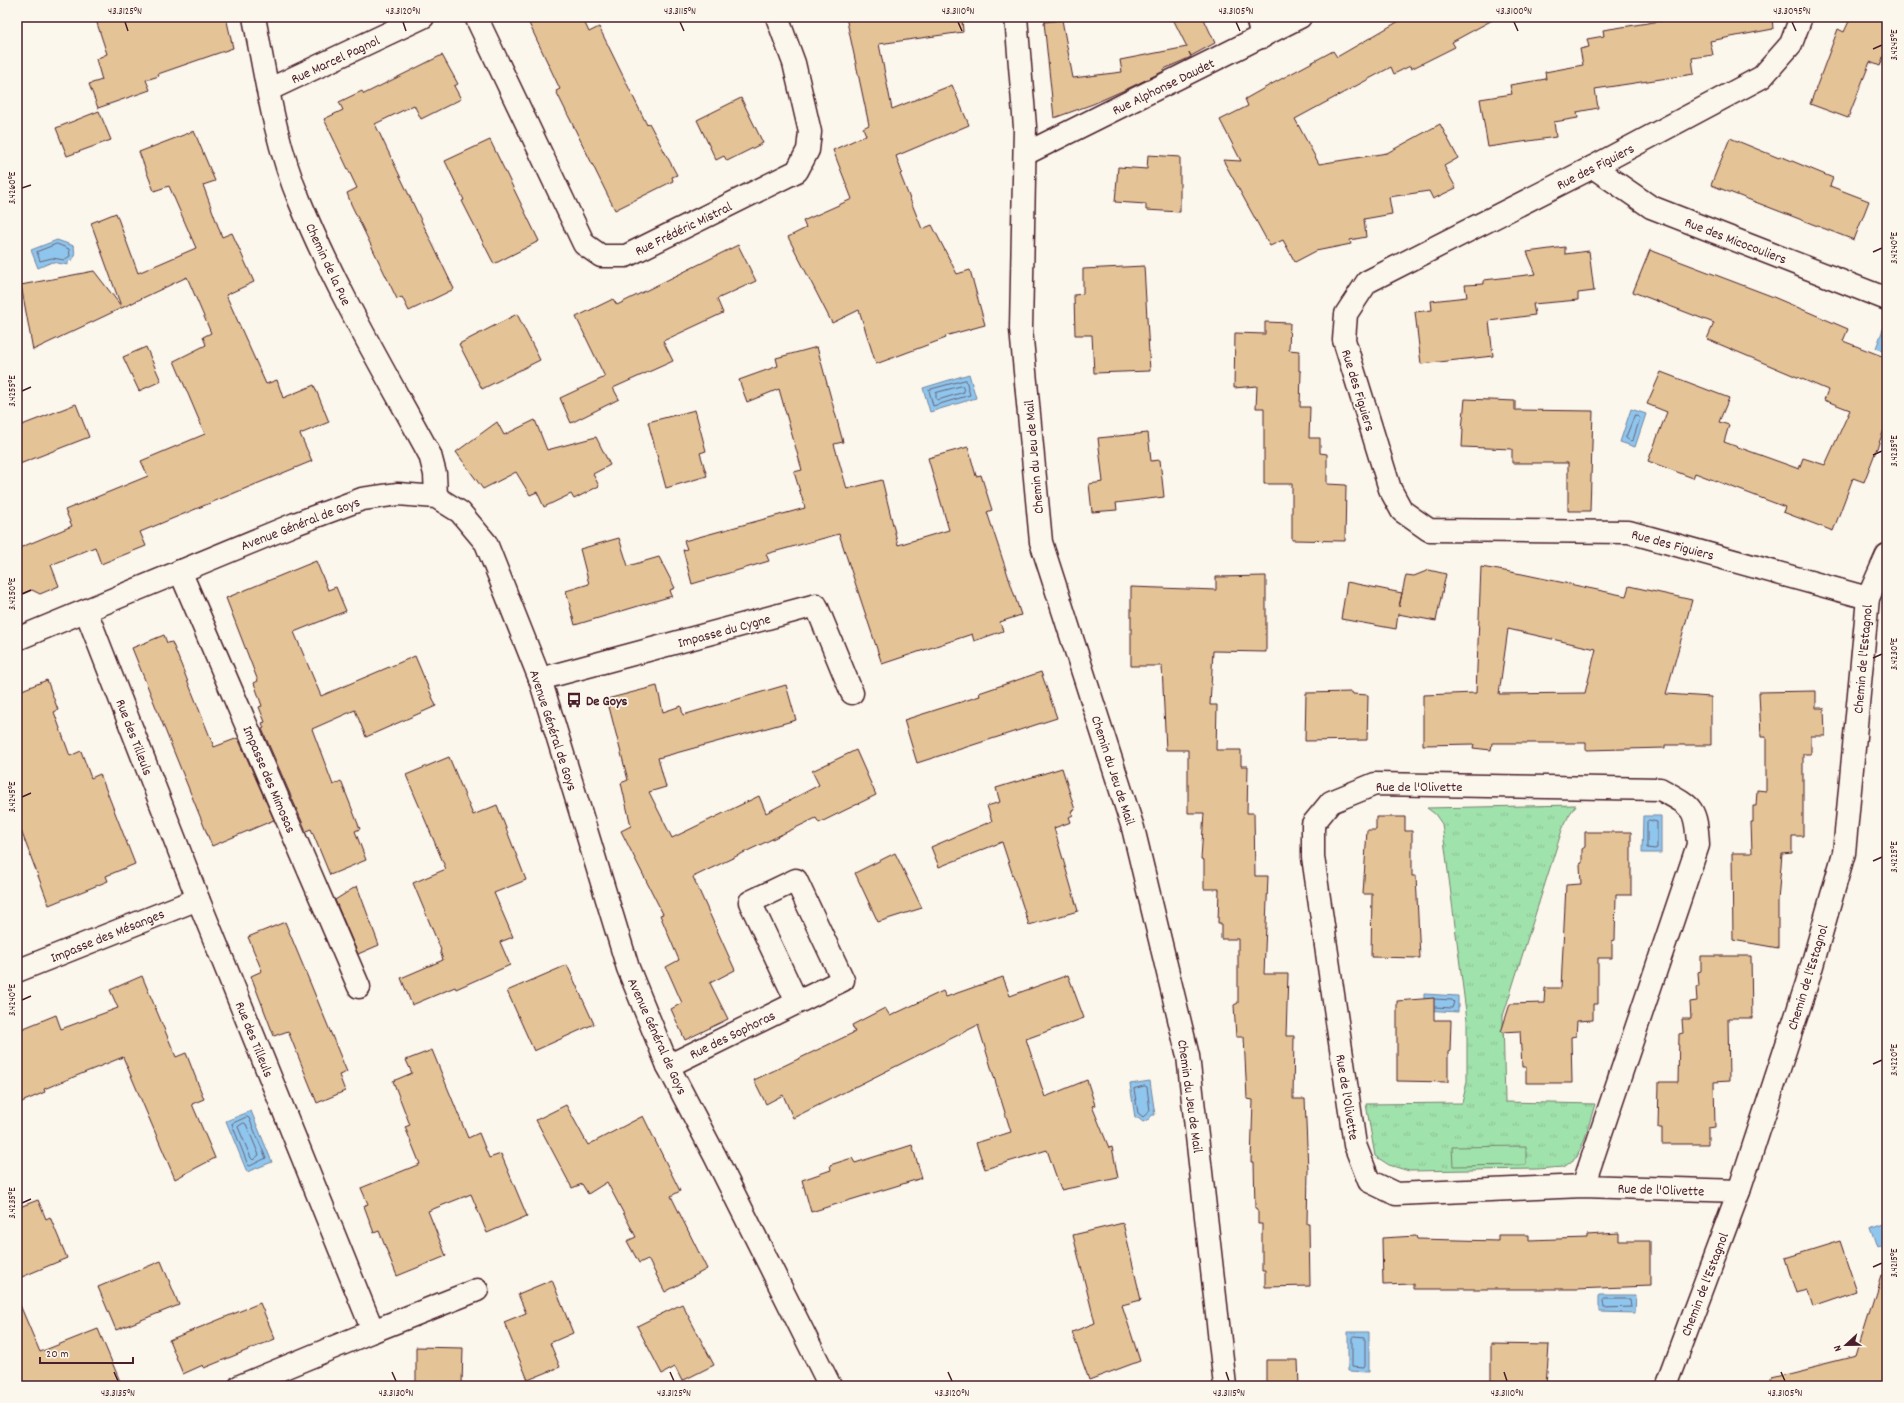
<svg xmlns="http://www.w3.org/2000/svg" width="1904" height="1403" viewBox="0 0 1904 1403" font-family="Dekko,sans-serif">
  <defs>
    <pattern id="grass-tufts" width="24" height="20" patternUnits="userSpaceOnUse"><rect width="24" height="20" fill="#a0e2ac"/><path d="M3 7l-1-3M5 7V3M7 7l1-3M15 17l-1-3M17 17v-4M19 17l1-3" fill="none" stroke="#8bc194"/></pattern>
  </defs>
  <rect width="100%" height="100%" fill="#fbf7ec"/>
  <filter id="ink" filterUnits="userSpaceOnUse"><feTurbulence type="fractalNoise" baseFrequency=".025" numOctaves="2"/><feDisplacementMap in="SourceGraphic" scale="8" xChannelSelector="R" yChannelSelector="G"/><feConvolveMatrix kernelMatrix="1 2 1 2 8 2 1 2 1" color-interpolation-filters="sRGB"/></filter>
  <g filter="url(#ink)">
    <!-- grass -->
    <path fill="url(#grass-tufts)" stroke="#75806c" d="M1576,805L1569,815L1562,830L1503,1016L1505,1102L1595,1104L1585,1138L1577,1157L1564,1167L1536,1169L1409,1171L1389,1165L1375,1156L1366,1104L1462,1103L1467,1082V1020L1442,824L1435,814L1427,808Z"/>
    <!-- garden -->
    <path fill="#a0e2ac" stroke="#75806c" d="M1526,1146V1165L1453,1166L1452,1147Z"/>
    <!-- water -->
    <g fill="#8fc6ed" stroke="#73839f">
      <path d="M57,240L74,246L75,256L72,260L68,261V265L52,262L38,268L31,250Z"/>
      <path d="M1885,324L1887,325V352L1876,348Z"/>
      <path d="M969,374L976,398L930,412L923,388Z"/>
      <path d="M1631,409L1646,414L1635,447L1620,442Z"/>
      <path d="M1643,816H1661V853H1642Z"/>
      <path d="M1424,994L1458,996V1012L1424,1010Z"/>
      <path d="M1150,1081L1155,1115H1152L1149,1119L1143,1122L1138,1118H1135L1130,1084Z"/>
      <path d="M251,1111L272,1162L247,1172L226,1121Z"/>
      <path d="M1887,1222V1245L1878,1248L1871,1228Z"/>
      <path d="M1599,1295H1636L1635,1313L1599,1312Z"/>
      <path d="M1348,1332H1369V1372L1348,1371Z"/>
    </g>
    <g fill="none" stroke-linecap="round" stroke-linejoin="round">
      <!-- shore -->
      <g stroke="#666279" stroke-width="1">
        <path d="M57,244L69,249L70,256L64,260L52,258L40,261L37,252Z"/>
        <path d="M966,380L970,395L933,406L929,390Z"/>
        <path d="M962,386L964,390V392L938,400L936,399V393Z"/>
        <path d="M1635,415L1640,418L1633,440L1630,441L1626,438Z"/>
        <path d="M1649,820L1657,822V848L1655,849L1647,848V822Z"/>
        <path d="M1435,999L1452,1000L1454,1002L1452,1008L1435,1007"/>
        <path d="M1145,1086L1147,1087L1150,1111L1143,1117L1138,1113L1134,1089Z"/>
        <path d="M247,1117L249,1118L266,1158L250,1166L248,1165L232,1124Z"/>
        <path d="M244,1123L246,1124L259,1155L253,1160L251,1158L238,1127Z"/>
        <path d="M1605,1299H1630L1631,1307L1604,1308L1603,1301Z"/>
        <path d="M1354,1336L1365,1337V1365L1364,1367L1352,1366V1338Z"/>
      </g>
    </g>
    <!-- building -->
    <g fill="#e4c497" stroke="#4a1f2b" fill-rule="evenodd">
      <path d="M95,17H226L233,48L158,74L159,76L146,80L150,90L98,108L89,84L102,80L96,59L107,54Z"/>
      <path d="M526,17H582L589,32L599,27L647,125L649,123L677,175L672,177L673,181L615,210L556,91L560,89Z"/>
      <path d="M846,17H962L963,32L879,44L892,109L952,85L969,125L896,156L902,173L900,174L922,229L932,225L957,274L970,270L985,325L945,336L946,338L876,364L859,310L832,323L788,237L806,228L803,221L852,199L833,150L866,135L863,128L869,125Z"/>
      <path d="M1172,17H1203L1215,43L1191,56L1189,52L1191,57L1164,69V71L1129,88L1093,104L1054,118L1044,22L1062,20L1073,78L1122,72L1120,60L1187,47Z"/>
      <path d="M1406,17H1498L1452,42L1455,47L1411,69L1410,66L1394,74L1391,67L1295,119L1319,164L1387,153L1440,124L1458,158L1444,166L1456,188L1433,199L1429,191L1389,197L1392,214L1364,219L1366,237L1350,240L1351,244L1316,251L1295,262L1283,240L1270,246L1223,160L1241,161L1220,120L1248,106L1245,99L1270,85L1333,51L1337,57Z"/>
      <path d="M1686,17H1772L1773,29L1710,41L1713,55L1692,58L1694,74L1595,89L1598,108L1577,112L1578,118L1554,122L1556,137L1488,147L1480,99L1512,94L1510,85L1546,79L1545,72L1583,65L1580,49L1589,47L1587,39L1604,36L1603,30Z"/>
      <path d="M1851,17H1887V46L1880,66L1870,62L1848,118L1810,104L1838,29L1844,32Z"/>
      <path d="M442,55L458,84L454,86L461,99L421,119L414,105L375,124L454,289L409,311L402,297L397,299L351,204L347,193L357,188L324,119L343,110L339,102L362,91L364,94Z"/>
      <path d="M741,98L763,143L727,161L724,156L716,160L697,120Z"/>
      <path d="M99,111L111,140L67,156L56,128Z"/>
      <path d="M194,131L215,181L203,185L222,237L232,233L254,282L226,295L266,384L277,380L283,398L314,385L329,422L300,434L312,461L140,532L146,546L101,564L95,547L51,565L59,586L40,594L32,590L17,596V549L72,526L65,510L148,476L141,461L205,434L174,361L206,345L203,337L211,333L187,277L33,350L21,285L94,271L121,306L91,223L116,213L138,273L196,248L169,186L154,191L139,152Z"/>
      <path d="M1730,138L1779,158L1780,156L1833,178L1830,186L1869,201L1854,240L1711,185Z"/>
      <path d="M490,140L539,241L494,264L462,201L464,200L445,161Z"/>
      <path d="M1148,155L1180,157V212L1146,210V204L1115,202L1118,167L1147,169Z"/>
      <path d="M738,245L756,281L717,299L723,313L663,341L673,361L613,388L619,399L571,423L560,398L605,377L576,317L613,299L617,305Z"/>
      <path d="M1565,247V254L1589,251L1594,291L1578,293V300L1533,304L1535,315L1489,321L1493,356L1421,364L1415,312L1432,310L1431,301L1467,297L1465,285L1484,284V280L1536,274L1527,252Z"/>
      <path d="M1650,250L1771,296L1848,329L1843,341L1887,358V422L1864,482L1853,478L1833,531L1783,512L1785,507L1695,473L1693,478L1648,461L1667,412L1647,404L1661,372L1729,398L1719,422L1729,425L1724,442L1799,469L1803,458L1825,465L1850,410L1824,400L1828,390L1707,339L1714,323L1633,292Z"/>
      <path d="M1144,266L1150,371L1094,373L1092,335H1075L1074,295L1083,294V269Z"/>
      <path d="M517,314L540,360L482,389L459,344Z"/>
      <path d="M1265,322L1290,323L1289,350L1299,351V371H1301L1300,407H1310L1309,438H1320V453L1327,454V484L1346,485L1345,541L1292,540V484H1264V408H1256L1257,386L1234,388L1235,333L1265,334Z"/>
      <path d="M146,347L161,381L139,391L123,357Z"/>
      <path d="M817,347L843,442L834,444L847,489L882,480L898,545L949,530L928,458L968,447L976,476L981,475L992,510L987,512L1021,615L1000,622L1003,631L974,641L972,634L882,664L839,534L766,554L769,561L692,584L683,550L687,549L684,541L805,508L794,472L802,470L779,389L747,402L739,380L778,366L776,358Z"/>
      <path d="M1465,399L1515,401V410L1593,411L1590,511H1568V463H1512V449L1462,447L1463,429H1462Z"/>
      <path d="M76,404L89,437L17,465V427Z"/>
      <path d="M695,410L706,451L700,453L707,476L666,488L648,422Z"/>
      <path d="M535,420L547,450L596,437L610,465L593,474L599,486L574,499L571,494L544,507L537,492L530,495L516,472L483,489L456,452L497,422L504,435Z"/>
      <path d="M1148,433L1151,461L1160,460L1164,497L1116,503L1117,510L1092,512L1089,484L1103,482L1098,438Z"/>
      <path d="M619,538L628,566L659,557L675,588L670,590L672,596L575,625L566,591L589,584L580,549Z"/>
      <path d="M316,561L328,590L336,587L346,611L294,632L321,696L415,656L436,706L366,737L355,710L312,729L333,785L341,781L360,829L355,831L366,860L330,875L311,829L306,831L262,729L264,728L262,723L265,722L259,707L262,706L254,683L258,681L226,598Z"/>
      <path d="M1481,567L1522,574L1626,596L1629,586L1692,600L1666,694L1711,697V745H1665V748L1586,750V743H1492L1491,750L1473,748L1474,744L1423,745V695L1476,693ZM1508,629L1596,649L1585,693L1499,694Z"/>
      <path d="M1429,570L1446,574L1436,621L1398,614L1396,629L1341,619L1347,582L1402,593L1399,607L1406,575L1414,576Z"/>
      <path d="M1266,576V652L1213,651L1210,705H1217L1216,750H1241V766H1248L1247,813H1254L1255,876H1268L1264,974H1288L1286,1036H1294L1293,1099H1305L1308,1170L1307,1224H1309L1310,1286L1265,1287V1271H1262V1224H1258V1209L1255,1208L1254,1162H1251L1253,1100L1247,1099L1244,1037H1236L1234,1005L1238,1003V939H1221V923H1218L1219,889H1204V860L1201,859L1204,813H1188V750H1166L1162,666H1131V587L1216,590V577Z"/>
      <path d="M164,635L167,643L172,642L214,747L238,738L274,820L212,846L132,648Z"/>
      <path d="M1041,672L1057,718L917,763L904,720L980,696L979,693Z"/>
      <path d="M47,680L58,710L54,712L70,756L81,751L91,778L100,774L135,864L106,876L108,881L49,905L17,820V692Z"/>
      <path d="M786,685L796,720L658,758L666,787L649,792L672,838L759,796L766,813L819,785L812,771L856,750L876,795L819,823L816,818L693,877L735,970L710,983L728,1019L685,1040L671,1009L682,1003L666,967L679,960L660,915L663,914L621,831L631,826L621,783L628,780L607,699L657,686L663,712L681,706L683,715Z"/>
      <path d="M1816,691V708H1824L1825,736H1811V754H1803V836H1792V853L1782,854L1778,900V948L1733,940L1732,853H1752L1751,822H1753V806H1756L1757,790L1766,791V737H1761L1759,692Z"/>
      <path d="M1352,692L1353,694L1368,695L1367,740L1305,741L1306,693Z"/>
      <path d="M449,757L473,815L497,805L526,880L494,893L513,937L500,942L510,965L456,989L455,987L412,1005L401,978L443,960L440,951L441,950L413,883L446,869L406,775Z"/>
      <path d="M1062,768L1075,810L1071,811L1073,815L1069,817L1071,822L1054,828L1078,911L1029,925L1002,842L939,867L931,847L992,821L987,806L1000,802L996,788Z"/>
      <path d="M1376,817H1405V831H1412V876H1416L1420,958L1371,957L1372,894H1363L1367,830H1376Z"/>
      <path d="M1585,832H1631V895H1616L1615,940L1612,941V958H1598V1004H1593V1020L1577,1021L1576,1036L1571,1037L1572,1083H1526V1067H1522L1520,1031L1501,1032L1510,1004L1544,1003L1545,988H1561L1566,885L1581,884L1580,864L1582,863V849L1585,847Z"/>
      <path d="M895,853L922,908L878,922L855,873Z"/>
      <path d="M357,886L379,945L358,954L335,900Z"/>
      <path d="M285,922L347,1072L339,1075L345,1091L317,1103L288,1031L274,1036L251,976L262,971L248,937Z"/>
      <path d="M1701,956H1751L1752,1018H1728L1729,1081L1714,1082L1715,1127L1708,1128V1144H1662V1128H1658L1659,1082H1678L1679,1034L1683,1033L1682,1019H1691L1690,1002L1697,1001L1696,987H1699L1698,972L1701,971Z"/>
      <path d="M567,965L594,1024L534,1051L507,991Z"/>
      <path d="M1068,975L1084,1018L1026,1039L1045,1097L1087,1080L1095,1105L1092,1106L1109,1148L1112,1147L1118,1178L1061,1190L1047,1150L985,1169L976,1143L1011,1132L978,1025L793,1118L783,1095L766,1104L754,1080L855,1032L852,1025L885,1008L890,1016L943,991L946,997L1003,977L1010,996Z"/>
      <path d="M142,976L176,1057L186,1053L204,1099L192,1104L215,1158L175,1179L123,1057L44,1089L45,1092L17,1104V1026L19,1030L56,1015L61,1029L118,1008L110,990Z"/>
      <path d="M1434,998V1020H1451L1450,1051L1448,1052V1082L1397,1081V1001Z"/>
      <path d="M432,1050L468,1138L479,1133L489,1158L501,1154L527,1216L487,1233L471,1194L428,1211L446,1256L397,1276L379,1231L374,1233L364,1206L368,1204L361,1188L420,1164L405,1127L410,1125L393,1081L412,1073L406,1060Z"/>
      <path d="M566,1105L588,1145L643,1116L680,1191L671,1196L707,1269L665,1292L648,1259L639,1263L627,1241L636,1237L607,1182L588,1194L582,1184L572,1188L536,1120Z"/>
      <path d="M912,1145L922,1178L811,1212L802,1180L831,1170L830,1165L852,1158L855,1163Z"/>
      <path d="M38,1200L46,1219L50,1217L67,1258L17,1279V1208Z"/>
      <path d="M1123,1223L1141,1300L1122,1305L1140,1361L1089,1380L1072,1332L1095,1323L1073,1235Z"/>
      <path d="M1619,1233V1241H1650V1286L1575,1289H1413V1284L1383,1285L1382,1238L1416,1236L1417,1239L1498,1241V1235H1529V1240L1587,1238V1235Z"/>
      <path d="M1840,1241L1857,1292L1813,1307L1808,1291L1796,1294L1785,1258Z"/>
      <path d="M161,1261L179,1305L116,1330L98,1287Z"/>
      <path d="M1881,1275L1887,1276V1386H1773L1772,1377L1856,1356Z"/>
      <path d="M552,1280L573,1333L550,1343L560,1367L528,1380L504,1322L526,1313L518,1294Z"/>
      <path d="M17,1298L40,1352L98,1329L122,1386H17Z"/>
      <path d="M260,1303L275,1339L204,1368L203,1365L183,1374L169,1340Z"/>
      <path d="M682,1304L714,1365L682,1381L675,1367L662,1374L637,1326Z"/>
      <path d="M1491,1344L1549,1345L1546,1386H1491Z"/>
      <path d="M416,1347L463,1348L462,1386H416Z"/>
      <path d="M1266,1360H1298L1299,1386H1266Z"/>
    </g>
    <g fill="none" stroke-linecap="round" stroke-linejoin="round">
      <!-- minor casing -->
      <g stroke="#4a1f2b" stroke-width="25">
        <g id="minor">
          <path d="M254,17C266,79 275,143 300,202C336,290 385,372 430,455L435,474L436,497"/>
          <path d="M476,17L584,244L601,256H626L797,171L808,150L810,132L794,63L777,17"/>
          <path d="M1016,17L1025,127L1021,329L1041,542L1133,828L1188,1056L1225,1386"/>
          <path d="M1257,17L1262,37"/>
          <path d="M1801,17L1791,44L1762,77L1593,167L1367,282L1346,314L1344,340L1390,489L1402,511L1429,530L1629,532L1868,598"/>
          <path d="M268,90L423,17"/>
          <path d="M1025,154L1300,17"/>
          <path d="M1593,167L1651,207L1887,299"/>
          <path d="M180,571L359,987"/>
          <path d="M86,611L198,899L373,1331L240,1386"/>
          <path d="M17,639L295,524L362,499L398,494L436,497L460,512L486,543L540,679L628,968L668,1066L715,1156L830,1386"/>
          <path d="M540,679L816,605L852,693"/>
          <path d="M17,971L198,899"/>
          <path d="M668,1066L843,980L796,880L750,902L797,1002"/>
          <path d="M1583,1186L1698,845C1696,807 1693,807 1660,789L1375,784L1331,802L1313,824V857L1355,1145L1369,1181L1396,1194L1583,1186L1739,1191"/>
          <path d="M373,1331L477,1290"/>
          <path d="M1666,1386L1739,1191L1807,983L1844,853L1868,598L1887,555"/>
        </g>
      </g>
      <!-- minor -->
      <use href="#minor" stroke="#fbf7ec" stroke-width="22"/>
    </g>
  </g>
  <!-- ticks -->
  <path fill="none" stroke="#4a1f2b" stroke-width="1.5" d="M125,22L128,31M403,22L406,31M680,22L684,31M958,22L962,31M1236,22L1240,31M1514,22L1518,31M1792,22L1796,31M1873,49L1882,45M22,188L31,185M1873,252L1882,248M22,391L31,387M1873,455L1882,451M22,594L31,590M1873,658L1882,654M22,797L31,793M1873,861L1882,857M22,1000L31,996M1873,1064L1882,1060M22,1203L31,1199M1873,1267L1882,1263M114,1372L118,1381M392,1372L396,1381M670,1372L674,1381M948,1372L952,1381M1226,1372L1229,1381M1504,1372L1507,1381M1781,1372L1785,1381"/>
  <!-- icons -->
  <defs>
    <g id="bus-bare" transform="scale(1.2)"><path d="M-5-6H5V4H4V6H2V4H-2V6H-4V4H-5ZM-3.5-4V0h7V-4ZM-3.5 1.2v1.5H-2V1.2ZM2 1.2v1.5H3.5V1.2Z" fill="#4a1f2b" stroke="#fbf7ec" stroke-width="2.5" paint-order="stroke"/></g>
  </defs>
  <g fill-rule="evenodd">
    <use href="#bus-bare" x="574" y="700"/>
  </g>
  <g text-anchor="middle" stroke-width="3.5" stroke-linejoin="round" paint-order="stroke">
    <!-- street labels -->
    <g font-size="14" fill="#4a1f2b" stroke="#fbf7ec">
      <text transform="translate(335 59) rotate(-25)" y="5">Rue Marcel Pagnol</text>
      <text transform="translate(1163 86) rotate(-26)" y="5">Rue Alphonse Daudet</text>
      <text transform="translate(1595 166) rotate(-27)" y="5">Rue des Figuiers</text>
      <text transform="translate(683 228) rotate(-26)" y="5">Rue Frédéric Mistral</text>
      <text transform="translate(1736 240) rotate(21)" y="5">Rue des Micocouliers</text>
      <text transform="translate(329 264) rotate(65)" y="5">Chemin de la Pue</text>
      <text transform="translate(1359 390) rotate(73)" y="5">Rue des Figuiers</text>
      <text transform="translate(1033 457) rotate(-95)" y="5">Chemin du Jeu de Mail</text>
      <text transform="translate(300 523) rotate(-21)" y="5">Avenue Général de Goys</text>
      <text transform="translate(1673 544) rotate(15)" y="5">Rue des Figuiers</text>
      <text transform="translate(724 630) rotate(-15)" y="5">Impasse du Cygne</text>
      <text transform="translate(1862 659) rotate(-85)" y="5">Chemin de l'Estagnol</text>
      <text transform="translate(554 730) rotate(72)" y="5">Avenue Général de Goys</text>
      <text transform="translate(135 737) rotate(69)" y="5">Rue des Tilleuls</text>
      <text transform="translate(1114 770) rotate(72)" y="5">Chemin du Jeu de Mail</text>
      <text transform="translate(270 779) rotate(67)" y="5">Impasse des Mimosas</text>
      <text x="1419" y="791">Rue de l'Olivette</text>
      <text transform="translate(107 935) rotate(-22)" y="5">Impasse des Mésanges</text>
      <text transform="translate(1807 977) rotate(-73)" y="5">Chemin de l'Estagnol</text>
      <text transform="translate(732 1034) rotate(-26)" y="5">Rue des Sophoras</text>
      <text transform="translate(658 1036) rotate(66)" y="5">Avenue Général de Goys</text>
      <text transform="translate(255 1039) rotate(68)" y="5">Rue des Tilleuls</text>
      <text transform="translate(1191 1096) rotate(82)" y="5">Chemin du Jeu de Mail</text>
      <text transform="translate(1348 1097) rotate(81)" y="5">Rue de l'Olivette</text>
      <text transform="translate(1661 1189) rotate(2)" y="5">Rue de l'Olivette</text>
      <text transform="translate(1704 1284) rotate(-69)" y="5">Chemin de l'Estagnol</text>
    </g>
    <!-- poi labels -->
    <g font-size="14" font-weight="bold" fill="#4a1f2b" stroke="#fbf7ec" text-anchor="start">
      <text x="586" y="705">De Goys</text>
    </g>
  </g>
  <!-- margin -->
  <rect width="1904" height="1403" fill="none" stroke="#fbf7ec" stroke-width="44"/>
  <!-- north arrow -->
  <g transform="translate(1846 1345) rotate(248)" stroke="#fbf7ec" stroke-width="3" paint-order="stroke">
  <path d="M0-3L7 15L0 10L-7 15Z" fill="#4a1f2b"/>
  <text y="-6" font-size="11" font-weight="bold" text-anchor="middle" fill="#4a1f2b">N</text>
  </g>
  <!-- scale -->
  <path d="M40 1357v6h93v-6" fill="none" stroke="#4a1f2b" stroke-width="2"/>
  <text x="46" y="1357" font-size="12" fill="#4a1f2b" stroke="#fbf7ec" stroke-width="3" paint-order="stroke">20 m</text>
  <rect x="22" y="22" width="1860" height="1359" fill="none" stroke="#4a1f2b" stroke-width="1.5"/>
  <g font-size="10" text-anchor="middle" fill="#4a1f2b">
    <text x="125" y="14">43.3125°N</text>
    <text x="403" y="14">43.3120°N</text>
    <text x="680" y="14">43.3115°N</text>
    <text x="958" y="14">43.3110°N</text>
    <text x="1236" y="14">43.3105°N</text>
    <text x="1514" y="14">43.3100°N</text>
    <text x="1792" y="14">43.3095°N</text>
    <text transform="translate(1893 45) rotate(-90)" y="4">3.4245°E</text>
    <text transform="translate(11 188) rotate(-90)" y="4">3.4260°E</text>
    <text transform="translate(1893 248) rotate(-90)" y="4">3.4240°E</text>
    <text transform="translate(11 391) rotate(-90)" y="4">3.4255°E</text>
    <text transform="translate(1893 451) rotate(-90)" y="4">3.4235°E</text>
    <text transform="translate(11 594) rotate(-90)" y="4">3.4250°E</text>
    <text transform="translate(1893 654) rotate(-90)" y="4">3.4230°E</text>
    <text transform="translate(11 797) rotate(-90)" y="4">3.4245°E</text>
    <text transform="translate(1893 857) rotate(-90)" y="4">3.4225°E</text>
    <text transform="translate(11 1000) rotate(-90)" y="4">3.4240°E</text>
    <text transform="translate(1893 1060) rotate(-90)" y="4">3.4220°E</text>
    <text transform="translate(11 1203) rotate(-90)" y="4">3.4235°E</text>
    <text transform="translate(1893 1263) rotate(-90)" y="4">3.4215°E</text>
    <text x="118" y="1396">43.3135°N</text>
    <text x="396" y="1396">43.3130°N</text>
    <text x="674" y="1396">43.3125°N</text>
    <text x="952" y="1396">43.3120°N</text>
    <text x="1229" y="1396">43.3115°N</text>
    <text x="1507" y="1396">43.3110°N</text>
    <text x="1785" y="1396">43.3105°N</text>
  </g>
</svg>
